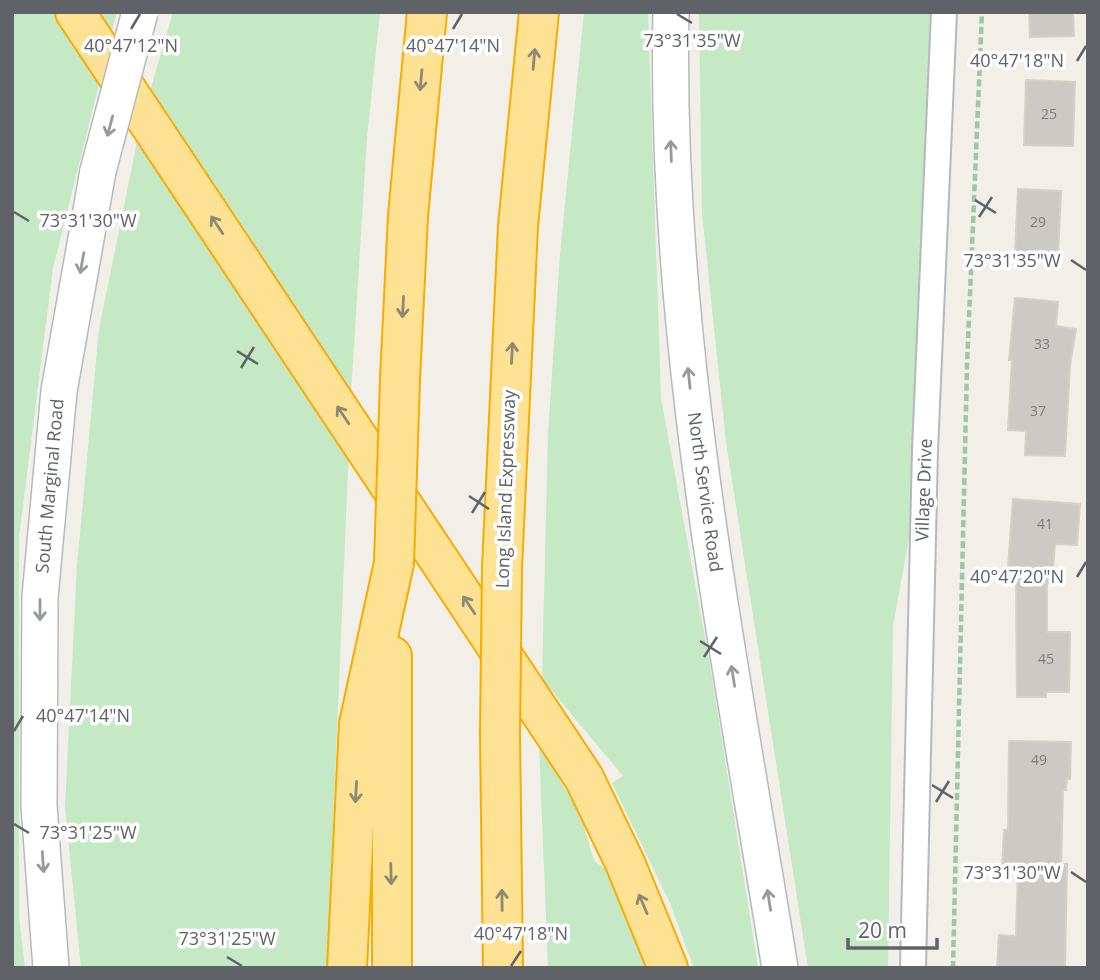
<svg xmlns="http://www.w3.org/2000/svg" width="1100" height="980" viewBox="0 0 1100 980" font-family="'Open Sans',sans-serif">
  <rect width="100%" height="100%" fill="#f1efe8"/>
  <!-- green -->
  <g fill="#c5e8c5">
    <path d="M12,12H53L100,80L53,268L19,537V917L25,968H12Z"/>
    <path d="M92,12H117L110,38Z"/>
    <path d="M173,12H380L367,137L351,393L150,91Z"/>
    <path d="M584,12H648L661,398L710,665L758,968H694L670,903L612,783L623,776L542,679L548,434L560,254Z"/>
    <path d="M699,12H944L925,450L893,626L888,968H808L726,442L702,213Z"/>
    <path d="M138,137L349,447L327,968H81L65,807L77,566L99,329Z"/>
    <path d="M539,743L581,816L594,861L622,881L655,968H548Z"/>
  </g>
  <!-- building -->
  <g fill="#cccac5" stroke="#d6d1c6" stroke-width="2">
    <path d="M1029,12H1073L1074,36L1030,37Z"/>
    <path d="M1026,80L1075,82L1073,146L1024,145Z"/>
    <path d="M1018,189L1061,191L1058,256L1015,253Z"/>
    <path d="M1015,298L1058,302L1056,326L1076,329L1070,365L1065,456L1025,455L1026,431L1008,430L1012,360H1009Z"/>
    <path d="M1013,499L1080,504L1077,545L1055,544L1052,584L1047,583V632H1070L1069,692H1046V697H1017L1016,581H1007Z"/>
    <path d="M1009,741L1071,742L1070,779H1067L1066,790H1063L1061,864H1067L1065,968H997L999,935L1016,936L1018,870H1002L1004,830H1008Z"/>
  </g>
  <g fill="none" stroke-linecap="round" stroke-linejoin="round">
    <!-- minor casing -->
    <g stroke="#b5b8bc" stroke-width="28">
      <path id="minor" d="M913,968L925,450L944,12"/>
    </g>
    <!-- secondary casing -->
    <g stroke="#b6babf" stroke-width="38">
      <g id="secondary">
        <path d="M671,12C664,334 729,651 780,968"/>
        <path d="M51,968L39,806L40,597L59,391L98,171"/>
      </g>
    </g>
    <!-- motorway casing -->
    <g stroke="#f9ab00" stroke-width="42">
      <g id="motorway">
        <path d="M75,12L584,778L625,863L668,968"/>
        <path d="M400,379L408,216L427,12"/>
        <path d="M502,568L518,226L539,12"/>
        <path d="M392,656V968"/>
        <path d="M500,734L503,968"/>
        <path d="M347,968L359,724L394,563"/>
      </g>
    </g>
    <!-- path -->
    <path stroke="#9cc7a9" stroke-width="4.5" stroke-dasharray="7 3.5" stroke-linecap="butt" d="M953,968L967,365L982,12"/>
    <!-- minor -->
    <use href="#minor" stroke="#fff" stroke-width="24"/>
    <!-- secondary -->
    <use href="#secondary" stroke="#fff" stroke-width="35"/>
    <!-- motorway -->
    <use href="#motorway" stroke="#fde293" stroke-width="38"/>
    <!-- secondary-bridge casing -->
    <g stroke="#b6babf" stroke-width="38" stroke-linecap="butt">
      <path id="secondary-bridge" d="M98,171L140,12"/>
    </g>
    <!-- motorway-bridge casing -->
    <g stroke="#f9ab00" stroke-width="42" stroke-linecap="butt">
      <g id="motorway-bridge">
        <path d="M394,563L400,379"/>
        <path d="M500,734L502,568"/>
      </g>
    </g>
    <!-- secondary-bridge -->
    <use href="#secondary-bridge" stroke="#fff" stroke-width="35"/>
    <!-- motorway-bridge -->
    <use href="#motorway-bridge" stroke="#fde293" stroke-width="38"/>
  </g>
  <!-- one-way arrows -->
  <defs><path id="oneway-shaft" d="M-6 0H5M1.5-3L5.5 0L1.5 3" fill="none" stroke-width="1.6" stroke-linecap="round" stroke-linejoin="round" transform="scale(1.75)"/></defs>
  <g stroke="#8e8975">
    <use href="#oneway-shaft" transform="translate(534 59) rotate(-85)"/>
    <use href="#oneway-shaft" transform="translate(421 80) rotate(95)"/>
    <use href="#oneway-shaft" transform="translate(217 225) rotate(-124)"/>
    <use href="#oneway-shaft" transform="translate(403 307) rotate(93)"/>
    <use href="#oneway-shaft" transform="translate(512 353) rotate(-87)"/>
    <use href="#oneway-shaft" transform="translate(343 415) rotate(-124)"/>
    <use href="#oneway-shaft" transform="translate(469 605) rotate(-124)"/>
    <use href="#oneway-shaft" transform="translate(356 792) rotate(93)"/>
    <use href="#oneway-shaft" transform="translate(391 874) rotate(89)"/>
    <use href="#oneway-shaft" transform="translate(502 900) rotate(-91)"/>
    <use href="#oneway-shaft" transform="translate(643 904) rotate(-113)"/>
  </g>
  <g stroke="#979a9d">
    <use href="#oneway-shaft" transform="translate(110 126) rotate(105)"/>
    <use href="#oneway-shaft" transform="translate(671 151) rotate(-92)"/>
    <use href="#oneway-shaft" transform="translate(82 263) rotate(100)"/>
    <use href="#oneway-shaft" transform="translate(689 378) rotate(-96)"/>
    <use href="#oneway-shaft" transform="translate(40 610) rotate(90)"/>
    <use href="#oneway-shaft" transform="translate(733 676) rotate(-99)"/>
    <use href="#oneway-shaft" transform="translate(43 862) rotate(86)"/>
    <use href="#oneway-shaft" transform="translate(769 900) rotate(-99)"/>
  </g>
  <!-- ticks -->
  <path fill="none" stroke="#5f6368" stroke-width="2.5" d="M677,14L692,23M131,29L140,14M453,29L462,14M1077,61L1086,46M975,200L996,213M14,212L29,221M979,217L992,197M1071,260L1086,270M237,351L258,364M241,368L254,347M469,496L489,509M472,513L485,492M1077,577L1086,562M700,641L721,654M704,657L717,637M14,731L23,716M932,785L953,798M936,802L949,781M14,824L29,833M1071,872L1086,882M227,957L242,966M511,966L521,951"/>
  <g text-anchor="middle" stroke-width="7" stroke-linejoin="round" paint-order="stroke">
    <!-- number labels -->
    <g font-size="14" fill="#7a7d7f">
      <text x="1049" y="119">25</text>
      <text x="1038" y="227">29</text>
      <text x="1042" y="349">33</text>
      <text x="1038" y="416">37</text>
      <text x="1045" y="529">41</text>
      <text x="1046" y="664">45</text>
      <text x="1039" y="765">49</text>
    </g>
    <!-- street labels -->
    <g font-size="18" fill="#5f6368" stroke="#fff">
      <text transform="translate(50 486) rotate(-85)" y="6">South Marginal Road</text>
      <text transform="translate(506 489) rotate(-88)" y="6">Long Island Expressway</text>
      <text transform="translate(924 490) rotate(-88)" y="6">Village Drive</text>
      <text transform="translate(705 492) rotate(82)" y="6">North Service Road</text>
    </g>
  </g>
  <g font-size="18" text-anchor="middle" fill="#5f6368" stroke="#fff" stroke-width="7" stroke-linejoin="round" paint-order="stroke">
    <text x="692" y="47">73°31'35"W</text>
    <text x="131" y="52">40°47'12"N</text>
    <text x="453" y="52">40°47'14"N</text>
    <text x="1017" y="67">40°47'18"N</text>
    <text x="88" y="227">73°31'30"W</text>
    <text x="1012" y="267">73°31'35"W</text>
    <text x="1017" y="583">40°47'20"N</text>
    <text x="83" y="722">40°47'14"N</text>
    <text x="88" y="839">73°31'25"W</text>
    <text x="1012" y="879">73°31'30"W</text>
    <text x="521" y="940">40°47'18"N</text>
    <text x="227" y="945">73°31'25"W</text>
  </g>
  <!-- border -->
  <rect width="1100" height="980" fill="none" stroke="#5f6368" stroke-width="28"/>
  <!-- scale -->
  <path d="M848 938v10h89v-10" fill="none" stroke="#5f6368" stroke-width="3.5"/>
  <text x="858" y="938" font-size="21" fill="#5f6368" stroke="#ffffff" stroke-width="5" paint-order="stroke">20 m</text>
</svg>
